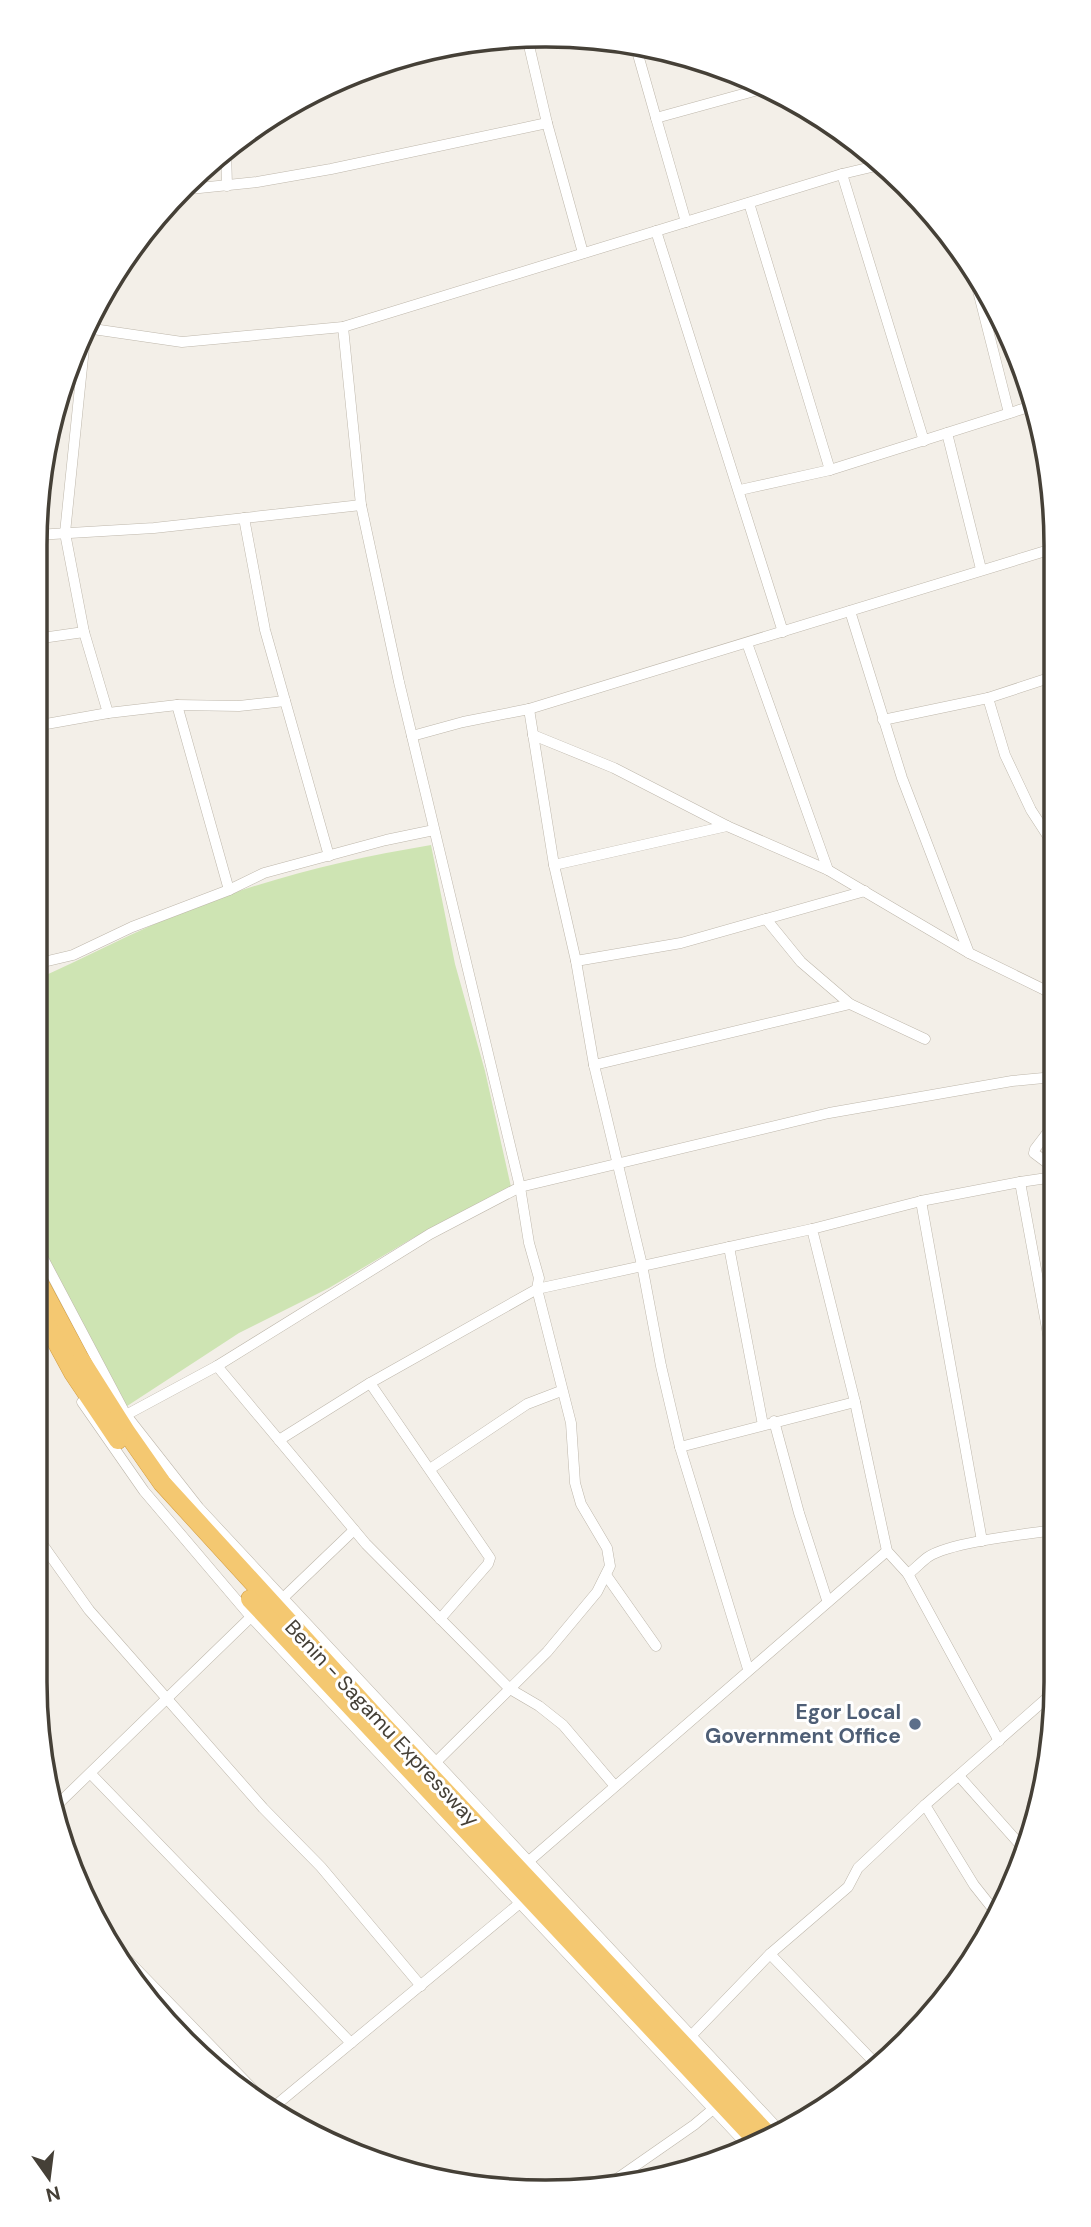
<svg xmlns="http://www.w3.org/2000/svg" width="1091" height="2227" viewBox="0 0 1091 2227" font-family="'DM Sans',sans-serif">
  <rect width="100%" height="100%" fill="#f3efe8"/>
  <!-- green -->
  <path fill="#cee4b3" d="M431,845L455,964L485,1071L511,1187L413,1238L329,1288L239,1333L121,1410L89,1361L35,1256V980C85,958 135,931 185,911C264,879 347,859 431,845Z"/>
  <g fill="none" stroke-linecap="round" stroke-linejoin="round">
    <!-- street casing -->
    <g stroke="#beb7ab" stroke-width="11">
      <g id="street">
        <path d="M527,37L547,123L583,253"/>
        <path d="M635,44L656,118L765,88"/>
        <path d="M656,118L686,222"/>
        <path d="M226,150L227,186"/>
        <path d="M842,174L924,441"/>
        <path d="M180,190L257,182L331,169L547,123"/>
        <path d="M749,203L830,470"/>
        <path d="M656,231L783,632"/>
        <path d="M974,275L1009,413"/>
        <path d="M343,327L361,505L399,682L520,1187L529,1243L539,1278L537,1289L571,1423L575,1483L581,1504L607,1548L610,1566L597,1592L547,1652L436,1762"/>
        <path d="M86,328L182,342L343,327L842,174L880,165"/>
        <path d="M86,328L65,533L84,632L108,713"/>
        <path d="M947,433L981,569"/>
        <path d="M740,490L830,470L1032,406"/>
        <path d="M244,518L265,630L329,856"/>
        <path d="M36,535L154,528L361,505"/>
        <path d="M850,611L902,778L969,953"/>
        <path d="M35,639L84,632"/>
        <path d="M747,643L828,870"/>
        <path d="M1048,678L1052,693"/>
        <path d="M988,698L1005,755L1031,810L1053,844"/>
        <path d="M177,705L229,890"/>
        <path d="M529,709L554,865L576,961L594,1065L642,1265L661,1366L680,1447L748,1669"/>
        <path d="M883,720L988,698L1052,677"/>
        <path d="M35,726L108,713L177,705L239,706L285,701"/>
        <path d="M533,735L614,768L727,826L828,870L969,953L1053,994"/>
        <path d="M412,736L463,722L529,709L1052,549"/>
        <path d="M554,865L727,826"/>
        <path d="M766,919L801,962L850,1004L925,1039"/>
        <path d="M576,961L681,943L865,891"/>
        <path d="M35,964L73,955L132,927L229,890L264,873L386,840L434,830"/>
        <path d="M594,1065L850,1004"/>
        <path d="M1054,1124L1035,1149L1034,1153L1054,1168"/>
        <path d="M1054,1177L1020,1182L1055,1372"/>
        <path d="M921,1201L982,1541"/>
        <path d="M35,1243L126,1415L199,1508L781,2132"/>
        <path d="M729,1247L763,1425"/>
        <path d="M217,1366L366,1544L510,1689L539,1706L563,1725L614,1785"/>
        <path d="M370,1383L490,1558L488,1564L440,1619"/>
        <path d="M82,1402L144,1491L251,1617L748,2146"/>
        <path d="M126,1415L217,1366L430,1234L520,1187L829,1113L1012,1081L1054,1077"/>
        <path d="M774,1421L799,1513L827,1600"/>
        <path d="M279,1440L370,1383L537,1289L812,1229"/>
        <path d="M680,1447L855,1402"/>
        <path d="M430,1469L527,1404L561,1391"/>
        <path d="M35,1534L89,1610L263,1808L321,1867L421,1986"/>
        <path d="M908,1574C915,1569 921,1562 928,1557C950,1542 1027,1534 1055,1530"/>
        <path d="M606,1575L656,1646"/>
        <path d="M283,1598L354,1530"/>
        <path d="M999,1741L908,1574L887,1551L855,1402L812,1229L921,1201L1020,1182"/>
        <path d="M91,1774L351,2043"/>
        <path d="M959,1776L1025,1850"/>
        <path d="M925,1805L974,1885L997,1914"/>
        <path d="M56,1806L254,1614"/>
        <path d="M529,1861L887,1551"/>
        <path d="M118,1950L272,2109"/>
        <path d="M770,1954L876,2064"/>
        <path d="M690,2037L770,1954L848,1887L858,1868L925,1805L1055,1691"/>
        <path d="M270,2110L520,1903"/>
        <path d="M605,2187L694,2125L712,2110"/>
      </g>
    </g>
    <!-- highway casing -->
    <g stroke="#d39d41" stroke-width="19">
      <g id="highway">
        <path d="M35,1275L79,1357L127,1433L162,1483L384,1726L772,2139"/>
        <path d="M35,1303L73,1373L118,1440"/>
        <path d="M250,1599L759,2143"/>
      </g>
    </g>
    <!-- street -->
    <use href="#street" stroke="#fff" stroke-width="10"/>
    <!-- highway -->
    <use href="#highway" stroke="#f4c871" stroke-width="18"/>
  </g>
  <!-- markers -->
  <circle fill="#5c6f8a" stroke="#fff" stroke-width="2.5" cx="915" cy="1724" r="7"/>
  <g text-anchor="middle" stroke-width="6" stroke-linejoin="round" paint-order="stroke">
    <!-- service labels -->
    <g font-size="21" font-weight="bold" fill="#4e5e75" stroke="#fff" text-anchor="end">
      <text x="901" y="1719">Egor Local<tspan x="901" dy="24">Government Office</tspan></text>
    </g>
    <!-- street labels -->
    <g font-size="21" fill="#454037" stroke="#fff">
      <text transform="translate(382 1723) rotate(47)" y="7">Benin - Sagamu Expressway</text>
    </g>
  </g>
  <!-- crop -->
  <path d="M0 0H1091V2227H0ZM545 47H546A498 498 0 0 1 1044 545V1682A498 498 0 0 1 546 2180H545A498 498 0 0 1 47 1682V545A498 498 0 0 1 545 47Z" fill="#fff" fill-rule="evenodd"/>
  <path fill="none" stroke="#454037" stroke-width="3.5" d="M545 47H546A498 498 0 0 1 1044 545V1682A498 498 0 0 1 546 2180H545A498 498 0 0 1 47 1682V545A498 498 0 0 1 545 47Z"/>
  <!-- north arrow -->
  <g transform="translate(49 2178) rotate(166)" stroke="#ffffff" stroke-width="5" paint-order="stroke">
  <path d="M0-5L12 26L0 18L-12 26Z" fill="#454037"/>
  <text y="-10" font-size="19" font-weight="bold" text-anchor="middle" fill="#454037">N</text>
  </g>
</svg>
